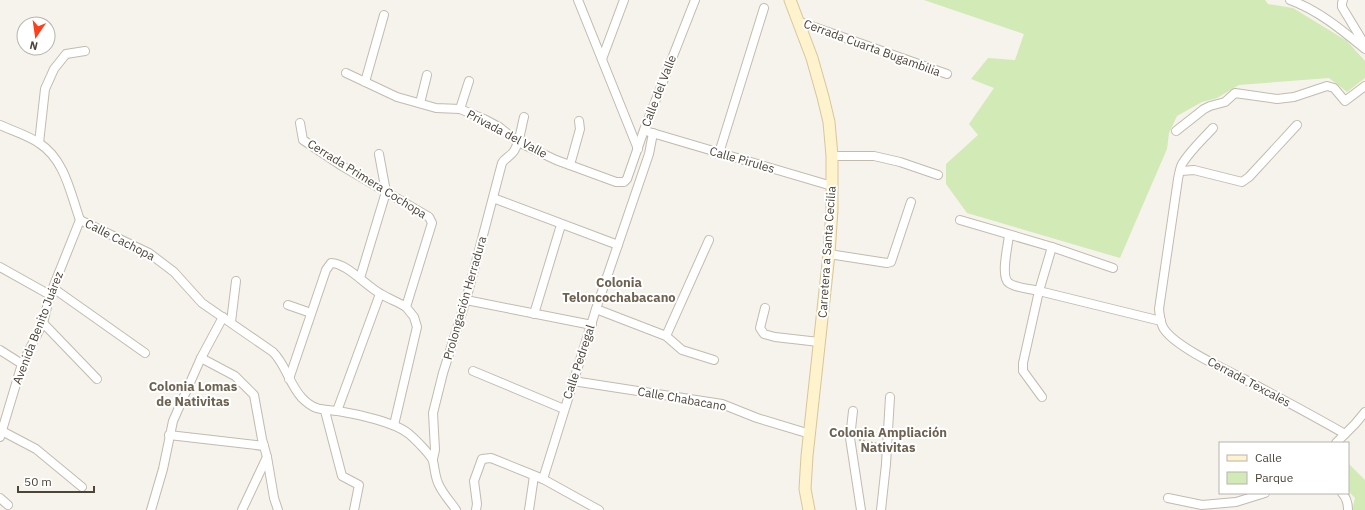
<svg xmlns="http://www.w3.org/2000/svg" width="1365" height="510" viewBox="0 0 1365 510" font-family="'IBM Plex Sans',sans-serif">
  <rect width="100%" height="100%" fill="#f6f3ec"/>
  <!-- green -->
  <g fill="#d2eab5">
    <path d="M924,0H1265L1268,4L1293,8L1347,41L1365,61V78L1347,92L1329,78L1239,85L1217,98L1202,102L1177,116L1169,133L1167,149L1120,258L967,213L946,184V164L978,135L969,124L994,88L971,79L988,58L1015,60L1024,34Z"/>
    <path d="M1348,463L1365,480V510H1352L1355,498L1348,491Z"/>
  </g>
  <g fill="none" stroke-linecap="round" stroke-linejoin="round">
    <!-- minor casing -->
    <g stroke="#c2bbae" stroke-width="10">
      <g id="minor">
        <path d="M578,0L638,149"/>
        <path d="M1290,0C1318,10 1342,30 1365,49"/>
        <path d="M1343,0L1342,3V7L1365,45"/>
        <path d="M797,21L947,74"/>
        <path d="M602,59L624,0"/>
        <path d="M346,73L397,97L436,108L460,109L484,119L499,127L518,142L556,160L616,182H624L627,179L644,130L695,0"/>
        <path d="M365,82L384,15"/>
        <path d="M420,103L427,75"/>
        <path d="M460,109L469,81"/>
        <path d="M300,123L303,140L342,166L429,217L432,223L406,307L414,317L417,327L394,425"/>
        <path d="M0,125C13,131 27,135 39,143C65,160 70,192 80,220L149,253L174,272L202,303L273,352C286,365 289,384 302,398C315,411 321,409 338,411C356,414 395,422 409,434C415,439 431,455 433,461C435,469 435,478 439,485C443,494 451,502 456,510"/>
        <path d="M1213,128C1202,140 1190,151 1182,164C1180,168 1179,174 1178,179L1159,309C1160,316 1160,323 1164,329C1176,347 1224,369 1244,379C1278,397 1312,415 1345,434"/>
        <path d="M1176,131L1204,109L1210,106L1225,102L1235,93L1277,99L1294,97L1327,86L1334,88L1345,101L1365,86"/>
        <path d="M649,132L832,186"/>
        <path d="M39,143L45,89L54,69L66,54L85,51"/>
        <path d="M719,153L764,8"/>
        <path d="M832,156H874L900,162L938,175"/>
        <path d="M570,165L580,129L579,121"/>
        <path d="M1181,171L1194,170L1242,182L1249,177L1297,125"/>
        <path d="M493,198L618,245"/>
        <path d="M960,220L1052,247L1113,268"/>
        <path d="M1009,235C1008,246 1000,277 1009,283C1015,288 1032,289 1039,291L1023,363V371L1042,397"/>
        <path d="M1052,247L1039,291L1161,321"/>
        <path d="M829,254L887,263L891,262L911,202"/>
        <path d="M0,267L50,295"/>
        <path d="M360,278L386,192L379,154"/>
        <path d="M53,288L145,353"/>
        <path d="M466,300L592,325"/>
        <path d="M288,305L311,313"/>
        <path d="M765,308L760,328L764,334L775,337L819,342"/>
        <path d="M596,309L666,336L682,350L714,360"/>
        <path d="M534,314L561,225"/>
        <path d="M231,322L236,281"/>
        <path d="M43,323L97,379"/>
        <path d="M666,336L709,240"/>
        <path d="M0,350L22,364"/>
        <path d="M201,358L235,376L254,395L262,439L267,457L274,498L278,510"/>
        <path d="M473,371L564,409"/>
        <path d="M289,379L326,270L331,263C347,263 367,287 381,294C389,299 398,302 406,307"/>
        <path d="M573,381L722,404L757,418L810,434"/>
        <path d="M325,411L342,476L359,485L354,510"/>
        <path d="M337,411L380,294"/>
        <path d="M853,411L850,438L861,510"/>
        <path d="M0,430L36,449L82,487"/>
        <path d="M169,435L264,446"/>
        <path d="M0,437L22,364L43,323L50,295L80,220"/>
        <path d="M1336,443L1355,424L1365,412"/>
        <path d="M433,459L435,450L433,413L443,373L466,300L502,163C505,158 511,156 514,151C520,142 521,128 524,117"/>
        <path d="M543,479L599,510"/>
        <path d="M1342,493C1347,498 1348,503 1348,510"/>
        <path d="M0,498L8,505"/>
        <path d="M1168,498L1202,505L1236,502L1265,493"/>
        <path d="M151,510L163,469L173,421L201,358L223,317"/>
        <path d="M242,510L267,457"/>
        <path d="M476,510L477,504L474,481L482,459L491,458L543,479L596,309L649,154L653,133"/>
        <path d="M529,510L534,476"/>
        <path d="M881,510L886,464L890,397"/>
      </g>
    </g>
    <!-- secondary casing -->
    <g stroke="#d6c79b" stroke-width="13">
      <path id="secondary" d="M790,0L812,58L823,97L829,122L832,156V209L829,254L807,456L805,489L809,510"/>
    </g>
    <!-- path -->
    <path stroke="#c4b79f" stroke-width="2" stroke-dasharray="2 2" stroke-linecap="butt" d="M859,440L878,444"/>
    <!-- minor -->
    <use href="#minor" stroke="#fff" stroke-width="8"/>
    <!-- secondary -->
    <use href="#secondary" stroke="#fff3cd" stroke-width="11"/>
  </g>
  <g text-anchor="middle" stroke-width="4" stroke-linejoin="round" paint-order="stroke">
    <!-- street labels -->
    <g font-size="12" fill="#4b4439" stroke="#fff">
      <text transform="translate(872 48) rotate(20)" y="4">Cerrada Cuarta Bugambilia</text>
      <text transform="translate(659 91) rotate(-69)" y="4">Calle del Valle</text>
      <text transform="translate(507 134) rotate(28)" y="4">Privada del Valle</text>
      <text transform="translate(742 160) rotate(16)" y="4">Calle Pirules</text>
      <text transform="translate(367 179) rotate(32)" y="4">Cerrada Primera Cochopa</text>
      <text transform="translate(120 240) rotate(27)" y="4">Calle Cachopa</text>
      <text transform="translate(827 252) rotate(-86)" y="4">Carretera a Santa Cecilia</text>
      <text transform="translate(465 298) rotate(-74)" y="4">Prolongación Herradura</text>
      <text transform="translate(38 328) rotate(-69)" y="4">Avenida Benito Juárez</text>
      <text transform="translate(579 362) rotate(-72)" y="4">Calle Pedregal</text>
      <text transform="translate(1249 382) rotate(28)" y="4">Cerrada Texcales</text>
      <text transform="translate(682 399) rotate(10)" y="4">Calle Chabacano</text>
    </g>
    <!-- neighbourhood labels -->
    <g font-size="13" font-weight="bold" fill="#6e6250" stroke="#fff">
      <text x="619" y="287">Colonia<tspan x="619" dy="15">Teloncochabacano</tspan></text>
      <text x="193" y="391">Colonia Lomas<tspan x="193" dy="15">de Nativitas</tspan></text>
      <text x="888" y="437">Colonia Ampliación<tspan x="888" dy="15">Nativitas</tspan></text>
    </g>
  </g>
  <!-- legend -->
  <rect x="1219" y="442" width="130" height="52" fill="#ffffff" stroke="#b7b4b0"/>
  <rect x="1227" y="455" width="20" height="6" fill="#fff3cd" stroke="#b7b4b0"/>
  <text x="1255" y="462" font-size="12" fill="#4b4439">Calle</text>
  <rect x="1227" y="472" width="20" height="12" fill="#d2eab5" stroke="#b7b4b0"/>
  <text x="1255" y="482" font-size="12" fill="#4b4439">Parque</text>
  <!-- north arrow -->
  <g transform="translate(36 36) rotate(193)"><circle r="19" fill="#ffffff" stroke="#b7b4b0"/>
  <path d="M0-3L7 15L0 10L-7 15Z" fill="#fc3f1d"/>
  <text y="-6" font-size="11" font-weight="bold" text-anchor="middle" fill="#4b4439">N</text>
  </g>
  <!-- scale -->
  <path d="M18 486v6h76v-6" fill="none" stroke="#4b4439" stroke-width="2"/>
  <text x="24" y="486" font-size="12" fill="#4b4439" stroke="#ffffff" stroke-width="3" paint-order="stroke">50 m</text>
</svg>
